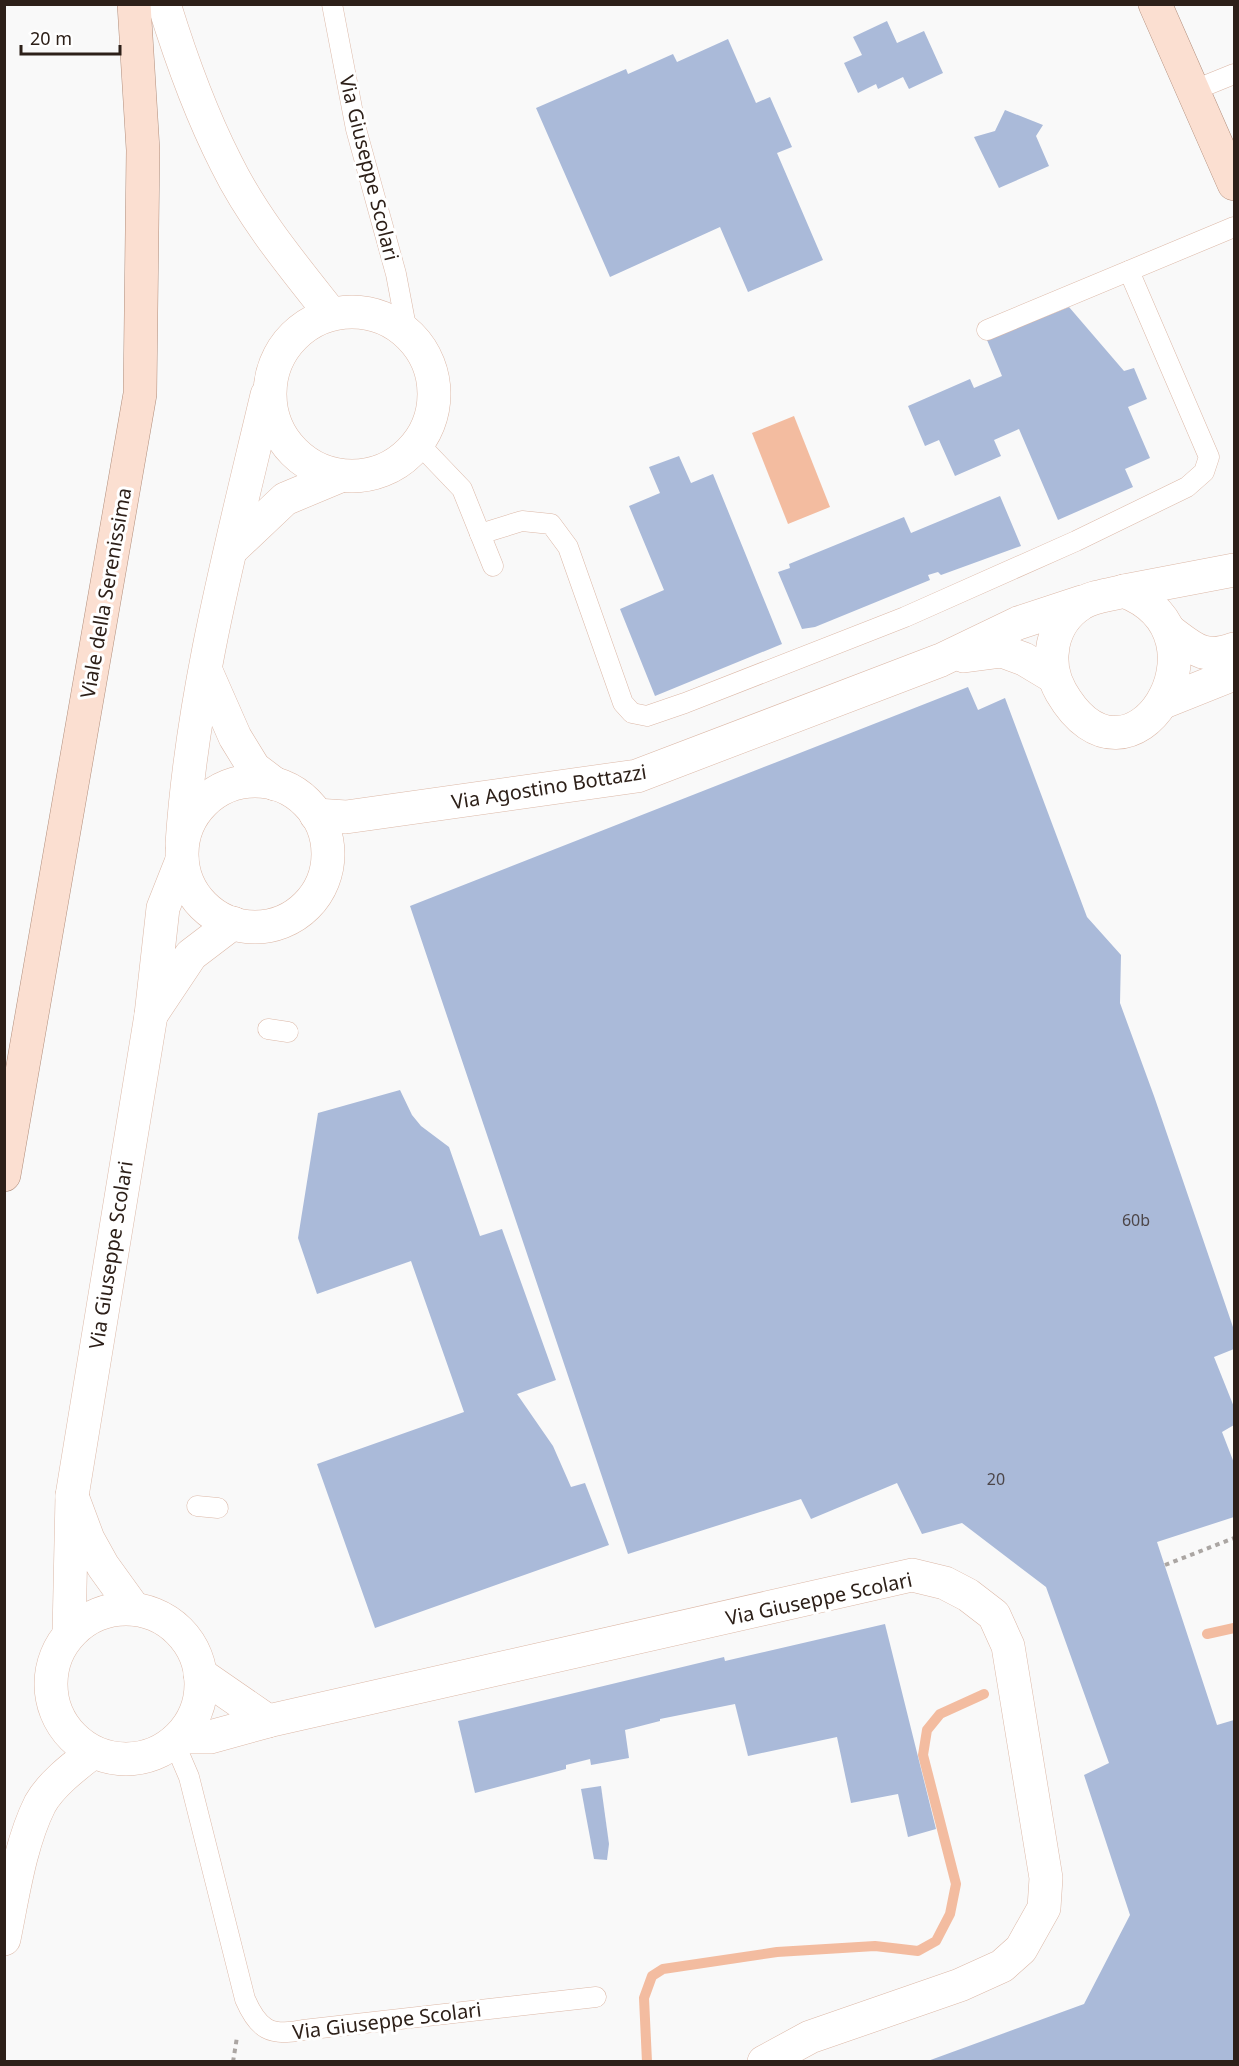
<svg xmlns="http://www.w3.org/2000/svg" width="1239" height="2066" viewBox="0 0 1239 2066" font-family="'Noto Sans',sans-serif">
  <rect width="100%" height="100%" fill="#f9f9f9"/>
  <!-- water -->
  <path fill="#f3bca0" d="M794,416L830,507L788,524L752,433Z"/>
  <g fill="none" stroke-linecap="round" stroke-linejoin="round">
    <!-- stream -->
    <g stroke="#f3bca0" stroke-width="10">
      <path d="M1207,1634L1234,1628"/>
      <path d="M647,2062L644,1998L652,1976L663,1969L777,1952L875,1946L918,1951L936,1941L950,1914L956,1884L923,1755L927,1730L940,1714L984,1694"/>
    </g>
  </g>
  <!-- building -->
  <g fill="#aabad9">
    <path d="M887,21L897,43L924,31L943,73L909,89L903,77L878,89L876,84L858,93L844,63L862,55L853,37Z"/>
    <path d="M728,39L756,103L770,97L792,147L777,153L823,260L748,292L720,227L610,277L536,108L626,69L628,74L673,54L677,62Z"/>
    <path d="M1005,110L1043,125L1036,136L1049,166L999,188L974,137L995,131Z"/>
    <path d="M1069,307L1124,371L1134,368L1147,399L1128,407L1150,458L1125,469L1133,487L1058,520L1019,429L994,440L1001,456L955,476L939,440L925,446L908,406L970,379L974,388L1002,376L987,340Z"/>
    <path d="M679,456L691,483L713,474L782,644L655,696L620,609L664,590L629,506L660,493L649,467Z"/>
    <path d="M1000,496L1021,546L941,575L938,572L928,575L930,580L815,627L802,629L778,572L790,568L789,564L904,517L911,533Z"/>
    <path d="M968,687L978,710L1005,698L1087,917L1121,955L1120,1003L1154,1096L1234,1330V1349L1214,1357L1234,1407V1425L1222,1432L1234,1463V1517L1157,1542L1217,1725L1234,1720V2062H925L1084,2004L1130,1915L1084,1775L1109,1763L1046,1587L962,1523L922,1534L897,1483L811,1519L801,1499L628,1554L410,906Z"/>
    <path d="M400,1090L412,1115L421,1126L449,1147L480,1236L502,1229L556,1380L517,1394L553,1446L571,1487L585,1483L609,1545L375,1628L317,1464L464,1412L411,1261L317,1294L298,1238L318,1113Z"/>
    <path d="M885,1624L936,1829L908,1837L898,1794L851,1803L837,1737L748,1756L735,1704L660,1719V1721L625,1730L629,1758L591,1765L590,1759L566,1765V1769L475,1793L458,1721L724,1657L725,1661Z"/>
    <path d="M601,1786L609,1844L607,1860L594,1859L581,1789Z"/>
  </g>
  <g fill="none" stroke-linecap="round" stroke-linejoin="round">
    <!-- lane casing -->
    <g stroke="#dcb8a7" stroke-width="21">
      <g id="lane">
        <path d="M332,4L356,129L396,274L407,332"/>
        <path d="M1192,91L1234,74"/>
        <path d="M987,330L1234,227"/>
        <path d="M419,444L462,489L493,566"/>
        <path d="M480,534L522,521L551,524L568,547L623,703L632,713L647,716L685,703L905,617L1076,541L1187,487L1204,472L1209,457L1129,271"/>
        <path d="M268,1029L288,1032"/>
        <path d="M197,1506L218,1508"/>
        <path d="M174,1742L189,1777L245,1999C258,2029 270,2037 303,2030L596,1997"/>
      </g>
    </g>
    <!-- street casing -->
    <g stroke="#dcb8a7" stroke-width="34">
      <g id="street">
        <path d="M164,4C181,59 200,112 226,163C253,218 293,266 331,314"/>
        <circle cx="352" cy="394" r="82"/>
        <path d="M231,550L285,499L340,476"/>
        <path d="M1124,591C1239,635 1130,811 1061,692C1044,662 1051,623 1081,604C1092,596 1111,595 1124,591Z"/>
        <path d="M1124,591L1234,570"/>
        <path d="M1171,632C1194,649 1204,660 1234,649"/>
        <path d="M964,656L1002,651L1024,659L1054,677"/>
        <path d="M206,671L235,737L254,768L275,784"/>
        <path d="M1164,702L1234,674"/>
        <circle cx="255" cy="854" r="73"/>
        <path d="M316,815L346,817L637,776L941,660L1018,623L1082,602"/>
        <path d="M182,844C192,692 232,543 267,395"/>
        <path d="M182,860L163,908L151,1015L191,955L233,923"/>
        <path d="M72,1496L151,1015"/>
        <circle cx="126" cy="1684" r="75"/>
        <path d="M69,1634L72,1496L88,1539L103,1566L134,1609"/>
        <path d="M268,1721L912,1575L945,1583L968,1595L994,1615L1008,1646L1046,1878L1044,1908L1021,1949L1002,1966L960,1985L810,2037L764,2062"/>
        <path d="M180,1737H210L268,1721L200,1674"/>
        <path d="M4,1939C13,1895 20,1844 40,1804C51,1784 75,1766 93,1752"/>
      </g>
    </g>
    <!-- primary casing -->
    <g stroke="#b18e7c" stroke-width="34">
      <g id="primary">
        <path d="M1155,4L1234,184"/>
        <path d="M4,1175L140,394L143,150L134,4"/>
      </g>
    </g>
    <!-- path -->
    <g stroke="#aba6a3" stroke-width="4" stroke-dasharray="4.5 4.5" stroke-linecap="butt">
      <path d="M1165,1565L1234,1538"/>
      <path d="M233,2062L237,2037"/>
    </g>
    <!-- lane -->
    <use href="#lane" stroke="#fff" stroke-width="20"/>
    <!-- street -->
    <use href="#street" stroke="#fff" stroke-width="33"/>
    <!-- primary -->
    <use href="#primary" stroke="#fbdfd1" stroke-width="33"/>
  </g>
  <g text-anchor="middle" stroke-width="6" stroke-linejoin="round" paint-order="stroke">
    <!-- number labels -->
    <g font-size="16" fill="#4c4649">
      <text x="1136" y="1226">60b</text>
      <text x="996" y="1485">20</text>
    </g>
    <!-- street labels -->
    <g font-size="20" fill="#2d2019" stroke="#fff">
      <text transform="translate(369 168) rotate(76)" y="7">Via Giuseppe Scolari</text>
      <text transform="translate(106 593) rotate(-80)" y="7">Viale della Serenissima</text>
      <text transform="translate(549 787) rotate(-9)" y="7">Via Agostino Bottazzi</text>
      <text transform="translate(111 1255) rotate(-81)" y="7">Via Giuseppe Scolari</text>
      <text transform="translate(819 1599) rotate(-12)" y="7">Via Giuseppe Scolari</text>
      <text transform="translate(387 2021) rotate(-7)" y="7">Via Giuseppe Scolari</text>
    </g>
  </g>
  <!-- border -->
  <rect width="1239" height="2066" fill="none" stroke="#2d2019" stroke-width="12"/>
  <!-- scale -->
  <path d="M21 45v9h99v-9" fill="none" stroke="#2d2019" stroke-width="3"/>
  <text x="30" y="45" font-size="18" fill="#2d2019" stroke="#ffffff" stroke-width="4.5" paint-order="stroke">20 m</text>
</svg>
